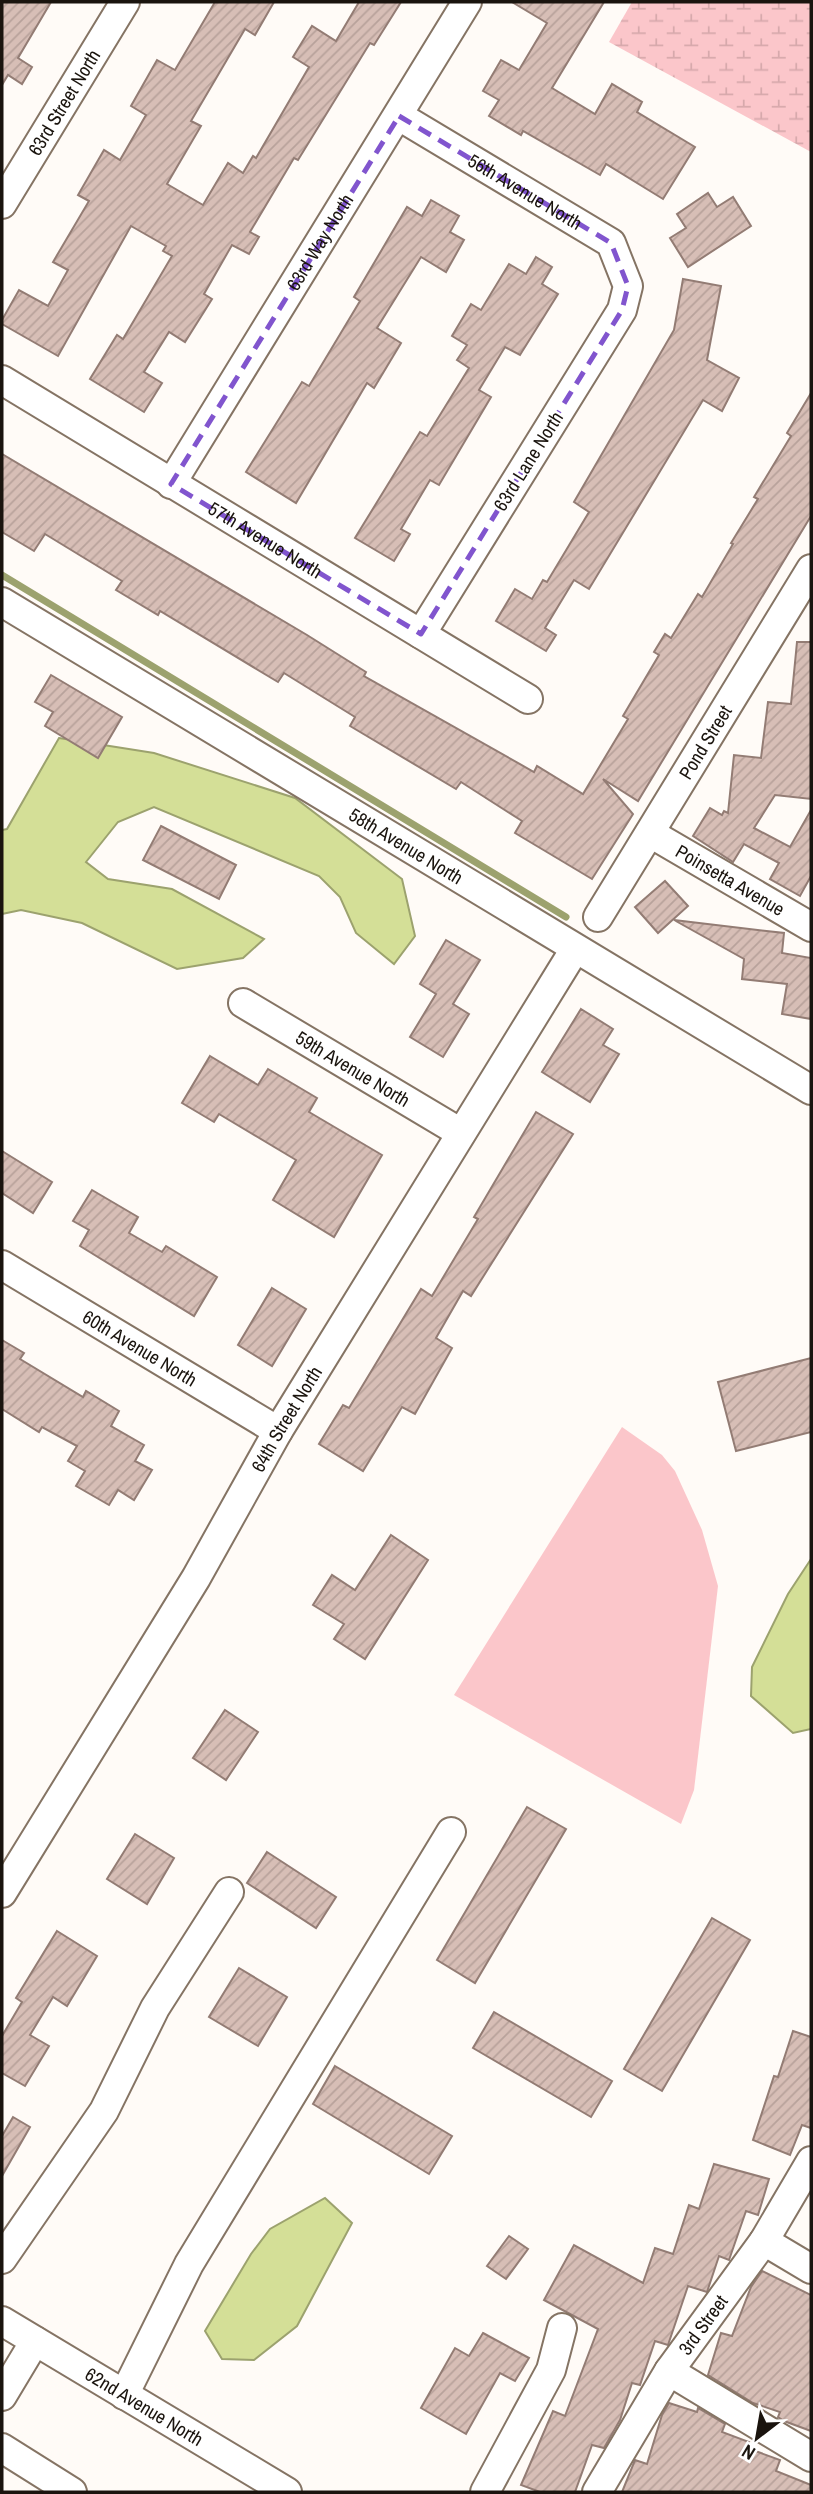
<svg xmlns="http://www.w3.org/2000/svg" width="813" height="2494" viewBox="0 0 813 2494" font-family="'Archivo Narrow',sans-serif">
  <defs>
    <pattern id="wetland-marsh" width="20" height="14" patternUnits="userSpaceOnUse" patternTransform="scale(1.75)"><rect width="20" height="14" fill="#fbc6ca"/><path d="M1 5h8M5 5V1M11 12h8M15 12V8" fill="none" stroke="#d7a9ac"/></pattern>
    <pattern id="building-hatch" width="6" height="6" patternUnits="userSpaceOnUse" patternTransform="scale(1.75)"><rect width="6" height="6" fill="#d7beb6"/><path d="M-1 1l2-2M0 6l6-6M5 7l2-2" fill="none" stroke="#b8a29b"/></pattern>
  </defs>
  <rect width="100%" height="100%" fill="#fffbf7"/>
  <!-- green -->
  <path fill="#fbc6ca" d="M622,1427L662,1455L675,1471L702,1530L718,1586L694,1790L681,1824L454,1695Z"/>
  <!-- wetland -->
  <path fill="url(#wetland-marsh)" d="M632,2H811V152L609,42Z"/>
  <!-- water -->
  <g fill="#d4df97" stroke="#9ca26e" stroke-width="2">
    <path d="M59,738L154,753L295,798L402,879L415,936L394,964L356,933L340,897L319,876L154,807L118,822L86,862L108,879L172,889L264,939L243,958L177,969L82,923L21,910L2,914V830L7,829Z"/>
    <path d="M811,1559V1729L793,1733L751,1696L752,1667L788,1594Z"/>
    <path d="M325,2198L352,2223L297,2326L254,2360L222,2359L205,2331L251,2254L270,2229Z"/>
  </g>
  <g fill="none" stroke-linecap="round" stroke-linejoin="round">
    <!-- stream -->
    <path stroke="#9ca26e" stroke-width="7" d="M2,575L566,917"/>
  </g>
  <!-- building -->
  <g fill="url(#building-hatch)" stroke="#937c74" stroke-width="2">
    <path d="M2,2H51L18,58L32,67L22,84L8,75L2,85Z"/>
    <path d="M215,2H274L255,35L245,29L191,121L201,126L167,184L203,205L228,163L243,173L253,156L256,158L309,67L293,57L312,26L336,41L359,2H401L374,45L370,43L298,160L294,158L250,232L259,237L249,254L232,245L204,294L212,299L185,342L169,332L144,372L162,383L144,412L90,379L117,335L123,339L172,256L163,251L166,246L131,226L58,356L2,324V320L19,290L48,306L68,270L53,262L89,201L78,195L104,150L120,160L146,115L131,106L157,60L175,70Z"/>
    <path d="M512,2H604L552,88L595,114L612,84L642,102L637,112L695,147L663,199L606,164L600,175L523,131L521,135L489,116L499,100L483,91L501,60L519,70L547,23Z"/>
    <path d="M708,193L717,207L733,197L751,226L688,267L670,238L686,228L677,214Z"/>
    <path d="M431,200L459,216L450,232L464,240L446,272L421,257L377,328L401,343L374,388L367,383L296,503L246,472L302,382L309,386L360,301L354,297L407,207L422,216Z"/>
    <path d="M536,257L552,267L542,284L558,294L520,355L505,347L479,390L491,397L439,485L430,480L401,529L410,534L394,561L355,538L420,432L427,436L469,368L457,360L467,345L452,336L471,304L481,310L509,264L526,274Z"/>
    <path d="M683,279L721,286L707,360L739,378L722,411L703,400L589,589L574,580L545,628L556,635L546,651L496,621L515,589L532,599L543,580L547,582L589,512L574,502L674,330Z"/>
    <path d="M811,393V516L638,801L603,779L633,814L592,879L515,833L522,821L461,782L456,789L350,726L355,717L284,673L278,682L160,611L158,615L116,590L122,581L45,534L34,551L2,532V454L307,635L366,672L364,676L534,772L537,766L583,794L628,719L623,716L659,655L654,652L665,634L671,638L698,594L702,597L733,544L731,543L758,499L754,497L791,436L787,433Z"/>
    <path d="M797,642H811V799L775,795L754,828L790,847L811,810V876L800,896L770,879L779,863L744,844L733,862L693,836L710,808L722,815L724,811L728,813L734,755L761,758L768,702L791,704Z"/>
    <path d="M51,675L122,717L98,758L45,726L53,712L35,702Z"/>
    <path d="M161,826L236,865L219,899L143,860Z"/>
    <path d="M665,881L688,906L658,933L635,907Z"/>
    <path d="M674,920L784,933L782,953L811,958V1019L782,1014L787,984L742,979L744,959Z"/>
    <path d="M446,940L480,960L453,1004L469,1014L443,1057L410,1037L436,994L420,984Z"/>
    <path d="M581,1009L613,1029L603,1045L619,1054L590,1102L542,1072Z"/>
    <path d="M210,1056L258,1085L268,1069L317,1098L309,1112L382,1155L334,1237L273,1200L296,1160L219,1114L214,1122L182,1103Z"/>
    <path d="M536,1112L573,1134L471,1296L463,1291L436,1338L452,1348L415,1414L402,1407L363,1471L319,1444L343,1405L349,1408L421,1289L432,1296L478,1219L474,1217Z"/>
    <path d="M2,1151L52,1182L33,1213L2,1193Z"/>
    <path d="M92,1190L138,1217L129,1233L162,1252L166,1246L217,1277L194,1316L80,1246L89,1230L73,1221Z"/>
    <path d="M272,1288L306,1309L272,1366L238,1345Z"/>
    <path d="M2,1340L24,1353L20,1359L83,1397L86,1391L119,1411L111,1426L144,1445L135,1461L152,1470L134,1500L118,1490L109,1505L76,1486L85,1471L68,1461L77,1446L42,1427L39,1432L2,1409Z"/>
    <path d="M811,1358V1432L736,1451L718,1382Z"/>
    <path d="M391,1535L428,1560L365,1659L334,1639L344,1624L313,1605L332,1575L355,1590Z"/>
    <path d="M225,1710L258,1732L226,1780L193,1758Z"/>
    <path d="M527,1807L566,1829L475,1983L437,1960Z"/>
    <path d="M135,1834L174,1858L147,1904L107,1879Z"/>
    <path d="M267,1852L336,1897L316,1928L247,1883Z"/>
    <path d="M712,1918L750,1940L662,2091L624,2069Z"/>
    <path d="M57,1931L97,1956L67,2006L53,1997L30,2035L49,2046L25,2086L2,2073V2036L22,2002L16,1998Z"/>
    <path d="M239,1968L287,1997L258,2046L209,2017Z"/>
    <path d="M494,2012L612,2081L591,2117L473,2048Z"/>
    <path d="M793,2031L811,2037V2128L802,2125L790,2155L753,2140L774,2076L778,2077Z"/>
    <path d="M335,2066L452,2136L429,2174L313,2104Z"/>
    <path d="M13,2117L30,2127L2,2176V2136Z"/>
    <path d="M714,2164L769,2179L758,2215L746,2211L729,2260L719,2256L707,2292L688,2286L669,2342L668,2345L655,2341L640,2385L632,2383L620,2420L604,2448L592,2445L575,2492H540L521,2485L553,2411L565,2416L598,2329L544,2300L574,2245L643,2283L655,2248L673,2254L689,2205L699,2209Z"/>
    <path d="M509,2236L528,2249L506,2279L487,2266Z"/>
    <path d="M762,2271L811,2295V2431L784,2421L778,2417L780,2412L753,2403L708,2375L721,2333L732,2336L751,2287Z"/>
    <path d="M483,2333L529,2358L515,2381L500,2373L466,2434L421,2408L455,2348L469,2356Z"/>
    <path d="M669,2403L697,2412L698,2408L725,2424L722,2432L749,2442L747,2448L780,2460L776,2471L811,2485V2492H622L635,2460L647,2464L662,2415Z"/>
  </g>
  <g fill="none" stroke-linecap="round" stroke-linejoin="round">
    <!-- minor casing -->
    <g stroke="#857464" stroke-width="32">
      <g id="minor">
        <path id="s1" d="M399,116L611,243L628,286L622,310L421,634"/>
        <path id="s2" d="M2,204L125,2"/>
        <path id="s3" d="M2,380L528,699"/>
        <path id="s4" d="M171,484L467,2"/>
        <path id="s5" d="M2,602L811,1090"/>
        <path id="s6" d="M650,833L811,927"/>
        <path id="s7" d="M598,917L811,569"/>
        <path id="s8" d="M243,1003L461,1133"/>
        <path id="s9" d="M2,1265L278,1431"/>
        <path id="s10" d="M2,1893L196,1578L278,1431L575,949"/>
        <path d="M764,2241L811,2269"/>
        <path d="M2,2259L104,2111L155,2008L229,1892"/>
        <path id="s11" d="M2,2321L287,2492"/>
        <path d="M669,2371L811,2457"/>
        <path d="M124,2395L189,2264L451,1832"/>
        <path d="M2,2396L35,2341"/>
        <path d="M2,2448L72,2492"/>
        <path d="M485,2492L551,2370L562,2328"/>
        <path id="s12" d="M597,2492L669,2371L764,2241L811,2161"/>
      </g>
    </g>
    <!-- minor -->
    <use href="#minor" stroke="#fff" stroke-width="28"/>
  </g>
  <!-- marked area -->
  <path fill="none" stroke="#8155ce" stroke-width="5" stroke-dasharray="14 9" stroke-linejoin="round" d="M399,116L611,243L628,286L622,310L421,634L171,484Z"/>
  <g text-anchor="middle" stroke-width="5" stroke-linejoin="round" paint-order="stroke">
    <!-- street labels -->
    <g font-size="19" fill="#1a140e" stroke="#fff">
      <text dy="7" stroke="none"><textPath href="#s2" startOffset="119">63rd Street North</textPath></text>
      <text dy="7" stroke="none"><textPath href="#s1" startOffset="147">56th Avenue North</textPath></text>
      <text dy="7" stroke="none"><textPath href="#s4" startOffset="284">63rd Way North</textPath></text>
      <text transform="translate(528 461) rotate(-58)" y="7">63rd Lane North</text>
      <text dy="7" stroke="none"><textPath href="#s3" startOffset="308">57th Avenue North</textPath></text>
      <text dy="7" stroke="none"><textPath href="#s7" startOffset="205">Pond Street</textPath></text>
      <text dy="7" stroke="none"><textPath href="#s5" startOffset="472">58th Avenue North</textPath></text>
      <text dy="7" stroke="none"><textPath href="#s6" startOffset="93">Poinsetta Avenue</textPath></text>
      <text dy="7" stroke="none"><textPath href="#s8" startOffset="128">59th Avenue North</textPath></text>
      <text dy="7" stroke="none"><textPath href="#s9" startOffset="161">60th Avenue North</textPath></text>
      <text dy="7" stroke="none"><textPath href="#s10" startOffset="553">64th Street North</textPath></text>
      <text dy="7" stroke="none"><textPath href="#s12" startOffset="198">3rd Street</textPath></text>
      <text dy="7" stroke="none"><textPath href="#s11" startOffset="166">62nd Avenue North</textPath></text>
    </g>
  </g>
  <!-- border -->
  <rect width="813" height="2494" fill="none" stroke="#1a140e" stroke-width="7"/>
  <!-- north arrow -->
  <g transform="translate(757 2438) rotate(211)" stroke="#ffffff" stroke-width="5" paint-order="stroke">
  <path d="M0-5L12 26L0 18L-12 26Z" fill="#1a140e"/>
  <text y="-10" font-size="19" font-weight="bold" text-anchor="middle" fill="#1a140e">N</text>
  </g>
</svg>
